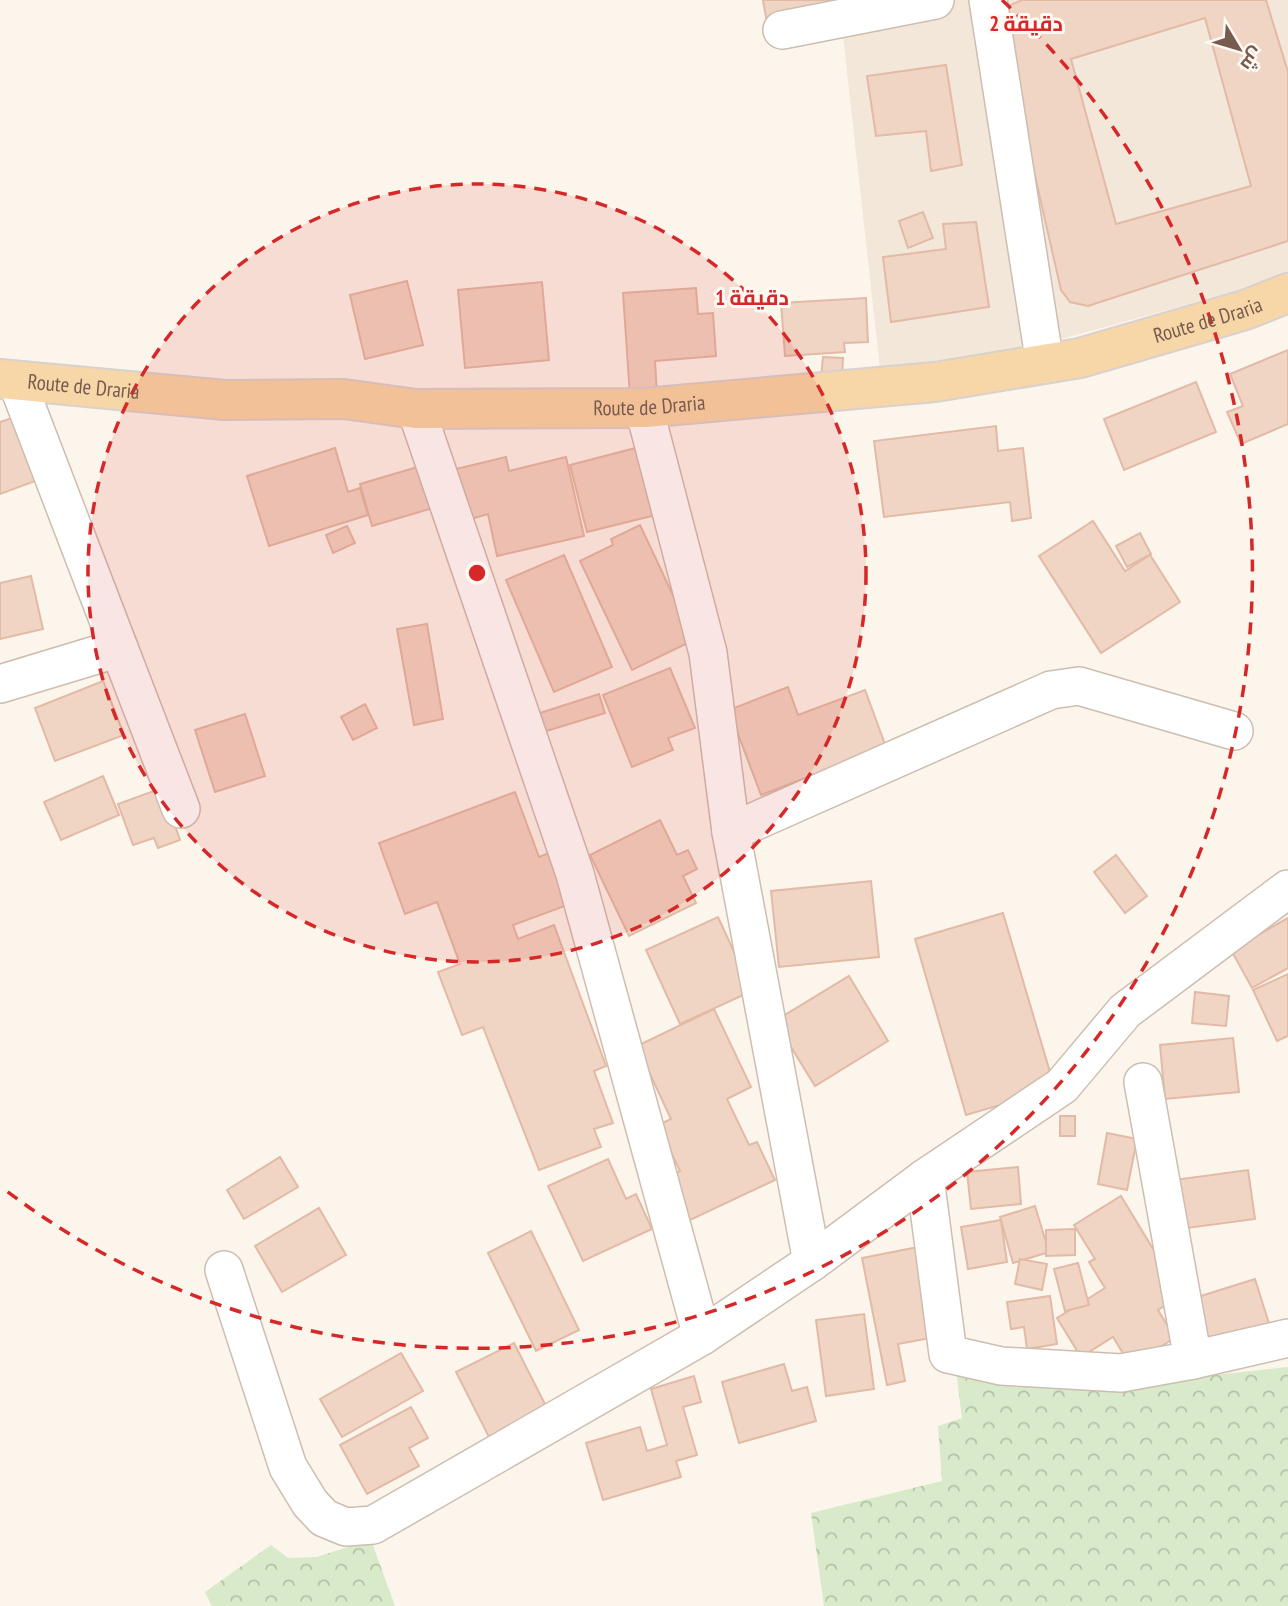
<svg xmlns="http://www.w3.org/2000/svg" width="1288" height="1606" viewBox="0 0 1288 1606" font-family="'PT Sans Narrow',Cairo,sans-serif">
  <defs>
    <pattern id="forest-crowns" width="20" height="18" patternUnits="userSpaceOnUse" patternTransform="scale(1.75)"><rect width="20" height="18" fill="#d8eac9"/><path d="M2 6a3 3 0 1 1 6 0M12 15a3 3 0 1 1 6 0" fill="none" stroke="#b4c1a6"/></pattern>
  </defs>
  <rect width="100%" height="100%" fill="#fcf5eb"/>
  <!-- residential -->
  <path fill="#f3e7da" d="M839,0H1288V277L1043,344L880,369Z"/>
  <!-- forest -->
  <g fill="url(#forest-crowns)">
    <path d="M1288,1367V1606H824L811,1513L942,1481L938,1426L962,1418L956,1370L1178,1379Z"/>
    <path d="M371,1540L395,1606H212L205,1592L271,1545L288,1558L316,1557Z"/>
  </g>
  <!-- building -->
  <g fill="#f0d4c4" stroke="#e2baa5" stroke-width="2" fill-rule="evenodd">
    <path d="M763,0H850L768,29Z"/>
    <path d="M1022,0H1266L1288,72V241L1088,306L1070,302L1061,290L1000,22L1006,7ZM1205,18L1251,186L1116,224L1071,59Z"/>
    <path d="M946,65L962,165L931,171L926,131L876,136L867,76Z"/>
    <path d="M923,212L933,238L908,248L899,221Z"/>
    <path d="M976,222L989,307L891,322L883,257L946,249L943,224Z"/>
    <path d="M407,281L423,345L365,359L350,295Z"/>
    <path d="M542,282L549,360L465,368L458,290Z"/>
    <path d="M696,288L698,314L713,313L716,356L655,361L657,394L630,396L623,293Z"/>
    <path d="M866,298L868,342L844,343L845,352L785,356L781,303Z"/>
    <path d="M1288,350V424L1241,444L1227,412L1243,406L1230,374Z"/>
    <path d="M823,357L843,358L842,379L821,378Z"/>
    <path d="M1196,382L1216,432L1124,470L1104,419Z"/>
    <path d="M15,417L38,480L0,494V422Z"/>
    <path d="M996,426L998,451L1023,448L1031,518L1012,521L1010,502L884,517L874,441Z"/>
    <path d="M647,445L664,513L587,532L570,465Z"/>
    <path d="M335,448L348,492L360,488L368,515L269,546L247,476Z"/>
    <path d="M506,457L509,471L566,457L584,536L497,556L488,514L464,521L452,470Z"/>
    <path d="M431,463L443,505L372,526L360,484Z"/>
    <path d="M1093,521L1125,571L1150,555L1180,602L1101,653L1039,556Z"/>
    <path d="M640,525L694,640L632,670L580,561L613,545L611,539Z"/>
    <path d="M347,526L355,543L333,553L326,535Z"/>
    <path d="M1140,533L1151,554L1127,567L1116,546Z"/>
    <path d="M564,555L612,667L554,692L506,580Z"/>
    <path d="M31,576L43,629L0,639V583Z"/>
    <path d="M427,624L443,719L414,725L397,629Z"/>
    <path d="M670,668L695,728L668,738L673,750L632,767L603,695Z"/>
    <path d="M103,681L124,735L55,761L35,708Z"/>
    <path d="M788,687L798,715L865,690L886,747L761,795L729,710Z"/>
    <path d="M599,694L605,713L540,733L534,715Z"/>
    <path d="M365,704L377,728L353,740L341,717Z"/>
    <path d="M245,714L265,776L215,792L195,730Z"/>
    <path d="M103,776L119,815L61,840L44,802Z"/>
    <path d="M162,788L180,840L158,848L154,838L133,845L118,804Z"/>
    <path d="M515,792L539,857L554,851L573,903L513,925L518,939L554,925L606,1066L594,1071L613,1123L594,1129L601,1147L539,1170L483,1027L462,1035L438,972L460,964L437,902L405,914L379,843Z"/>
    <path d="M660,820L677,855L688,850L697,869L683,876L696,903L629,936L590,855Z"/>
    <path d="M1116,855L1147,896L1125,913L1094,872Z"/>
    <path d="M871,881L879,957L779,967L771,891Z"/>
    <path d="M1003,913L1055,1089L966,1115L915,939Z"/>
    <path d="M718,917L752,991L680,1024L646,950Z"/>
    <path d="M1288,918V968L1252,988L1231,950Z"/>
    <path d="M1288,974V1036L1277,1041L1253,990Z"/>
    <path d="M849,976L888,1041L815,1086L775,1021Z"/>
    <path d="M1195,992L1229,996L1226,1026L1192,1023Z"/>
    <path d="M714,1009L751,1087L727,1099L749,1145L757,1142L775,1180L688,1221L667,1177L680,1171L658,1125L671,1119L637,1046Z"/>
    <path d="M1233,1038L1239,1092L1165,1099L1160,1045Z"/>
    <rect x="1060" y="1116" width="15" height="20"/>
    <path d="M1107,1133L1137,1139L1127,1190L1098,1184Z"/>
    <path d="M280,1157L298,1187L244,1219L227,1190Z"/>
    <path d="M608,1159L626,1199L636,1194L652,1229L583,1261L548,1186Z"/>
    <path d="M1018,1167L1021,1204L971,1209L967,1172Z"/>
    <path d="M1248,1170L1255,1219L1180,1229L1174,1180Z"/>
    <path d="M1121,1196L1181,1295L1158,1310L1175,1338L1130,1365L1113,1337L1081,1357L1057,1318L1105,1288L1089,1262L1095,1259L1074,1225Z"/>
    <path d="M1035,1206L1049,1252L1013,1263L1000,1217Z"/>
    <path d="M319,1208L346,1255L282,1292L255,1246Z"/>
    <path d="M1001,1220L1007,1262L968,1269L961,1227Z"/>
    <path d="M1075,1229V1255L1046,1256V1230Z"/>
    <path d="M531,1231L579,1330L536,1351L488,1253Z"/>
    <path d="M918,1247L936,1337L898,1344L905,1381L887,1385L862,1258Z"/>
    <path d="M1020,1259L1047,1264L1042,1290L1015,1284Z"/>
    <path d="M1078,1263L1089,1305L1065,1311L1054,1269Z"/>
    <path d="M1255,1279L1272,1333L1203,1356L1185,1301Z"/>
    <path d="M1050,1296L1057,1344L1027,1349L1024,1327L1011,1329L1007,1302Z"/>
    <path d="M864,1314L874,1389L826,1396L816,1320Z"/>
    <path d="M514,1343L550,1414L492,1443L456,1372Z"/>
    <path d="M401,1353L423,1391L342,1437L320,1399Z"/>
    <path d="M784,1364L792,1391L807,1387L816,1421L739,1443L722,1382Z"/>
    <path d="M694,1376L701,1402L683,1407L697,1455L676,1461L681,1477L603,1500L586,1443L640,1427L647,1451L667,1445L651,1389Z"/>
    <path d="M411,1407L428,1438L409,1448L419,1466L367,1494L340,1445Z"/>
  </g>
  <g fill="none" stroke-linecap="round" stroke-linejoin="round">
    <!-- minor casing -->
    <g stroke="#cebdb1" stroke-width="40">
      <g id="minor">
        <path d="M988,0L1045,364"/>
        <path d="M782,30L935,0"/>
        <path d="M17,382L119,648"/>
        <path d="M644,408L708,653L731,832L812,1262"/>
        <path d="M416,409L575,874L702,1336"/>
        <path d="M0,684L119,648L181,809"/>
        <path d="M731,832L1051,690L1079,686L1234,731"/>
        <path d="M925,1178L948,1354L1001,1366L1121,1373L1193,1360L1143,1082"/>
        <path d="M224,1270L288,1467L310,1503L324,1518L346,1527L373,1525L702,1336L812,1262L925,1178L1062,1086L1125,1011L1288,889"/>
        <path d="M1193,1360L1288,1338"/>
      </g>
    </g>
    <!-- major casing -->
    <g stroke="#d9d1ce" stroke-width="42">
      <g id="major">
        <path id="s1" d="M0,379L225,400L344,399L416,409L644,408L935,382L1080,358L1245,310L1288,293"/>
      </g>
    </g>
    <!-- minor -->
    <use href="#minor" stroke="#fff" stroke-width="37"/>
    <!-- major -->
    <use href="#major" stroke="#f7d6a8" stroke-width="38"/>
  </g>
  <!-- distance rings -->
  <circle cx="477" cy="573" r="389" fill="#d62828" fill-opacity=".12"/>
  <g fill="none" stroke="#d62828" stroke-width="3.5" stroke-dasharray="12 9">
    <circle cx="477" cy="573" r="389"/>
    <path d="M1002 0A777 777 0 0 1 4 1189"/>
  </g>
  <g text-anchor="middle" stroke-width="6" stroke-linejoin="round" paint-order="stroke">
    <!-- street labels -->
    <g font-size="21" fill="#775b4f" stroke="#fef9f2">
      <text dy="7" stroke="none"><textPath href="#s1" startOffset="1218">Route de Draria</textPath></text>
      <text dy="7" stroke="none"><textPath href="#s1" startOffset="84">Route de Draria</textPath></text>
      <text dy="7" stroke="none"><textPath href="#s1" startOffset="651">Route de Draria</textPath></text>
    </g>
  </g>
  <circle cx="477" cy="573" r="10" fill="#d62828" stroke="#fef9f2" stroke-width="3.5"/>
  <g font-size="21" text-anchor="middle" font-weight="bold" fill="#d62828" stroke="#fef9f2" stroke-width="6" stroke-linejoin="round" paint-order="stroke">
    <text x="1026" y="31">2 دقيقة</text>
    <text x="752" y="305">1 دقيقة</text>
  </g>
  <!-- north arrow -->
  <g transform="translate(1239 49) rotate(128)" stroke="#fef9f2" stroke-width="5" paint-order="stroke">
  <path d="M0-5L12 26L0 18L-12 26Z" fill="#775b4f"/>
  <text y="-10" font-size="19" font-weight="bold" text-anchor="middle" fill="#775b4f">ش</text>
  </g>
</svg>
